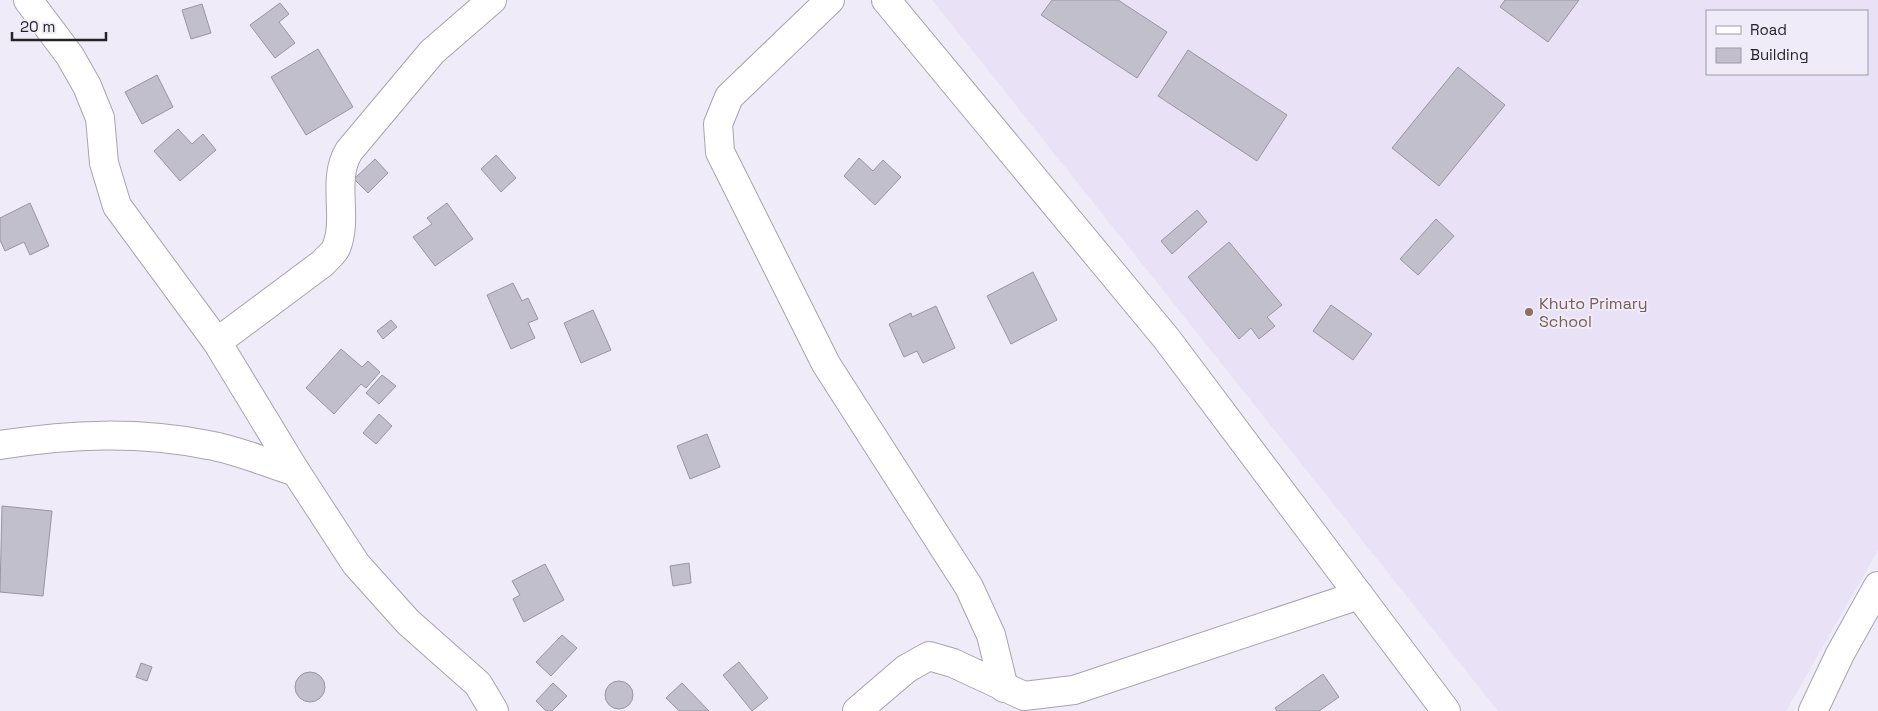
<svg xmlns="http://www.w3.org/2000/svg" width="1878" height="711" viewBox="0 0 1878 711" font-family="'Space Grotesk',sans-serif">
  <rect width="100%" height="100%" fill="#efebf8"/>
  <!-- built -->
  <path fill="#e9e2f7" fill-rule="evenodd" d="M932,0H1878V550L1786,711H1498ZM1707,11H1867V74H1707Z"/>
  <!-- building -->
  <g fill="#c2bfcd" stroke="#9896a3">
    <path d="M1052,0H1118L1167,32L1137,78L1041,15Z"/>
    <path d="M1505,0H1579L1548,42L1500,7Z"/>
    <path d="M280,3L289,14L279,22L295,43L275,58L250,25Z"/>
    <path d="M202,4L211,33L191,39L182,10Z"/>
    <path d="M318,49L353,107L306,135L271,77Z"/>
    <path d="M1188,50L1287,115L1257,161L1158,96Z"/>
    <path d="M1458,67L1505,105L1439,186L1392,148Z"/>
    <path d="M157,75L173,107L142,124L125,92Z"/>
    <path d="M178,129L192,144L203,134L216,150L180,181L154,151Z"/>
    <path d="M496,155L516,178L501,192L481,169Z"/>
    <path d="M859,158L873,171L883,160L901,177L875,205L844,176Z"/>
    <path d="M375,159L388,173L368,193L354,179Z"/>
    <path d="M30,203L49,246L30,255L24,242L5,251L0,240V218Z"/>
    <path d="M447,203L473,239L435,266L413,237L432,224L427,218Z"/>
    <path d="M1197,210L1207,222L1172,254L1161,241Z"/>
    <path d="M1436,219L1454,236L1418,275L1400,259Z"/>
    <path d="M1229,242L1282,305L1267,317L1275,326L1259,339L1251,328L1239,339L1188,277Z"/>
    <path d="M1033,272L1057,320L1011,344L987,296Z"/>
    <path d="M513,283L522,301L528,298L538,319L528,323L535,338L511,349L487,295Z"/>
    <path d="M1331,305L1372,334L1353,360L1313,331Z"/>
    <path d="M936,306L955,348L923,363L917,351L904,357L889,324L911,313L912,317Z"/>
    <path d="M593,310L611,350L581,363L564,323Z"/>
    <path d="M391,320L397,327L383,339L377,331Z"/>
    <path d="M341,349L362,367L368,361L380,372L366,388L361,384L334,414L306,388Z"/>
    <path d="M382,375L396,386L379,404L366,393Z"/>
    <path d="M379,414L392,426L376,444L363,433Z"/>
    <path d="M707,434L720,467L690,479L677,446Z"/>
    <path d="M2,506L52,511L43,596L0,592Z"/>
    <path d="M689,563L691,583L673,586L670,566Z"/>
    <path d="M545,564L564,600L524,622L513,599L520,595L512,581Z"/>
    <path d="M562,635L577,648L551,676L536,662Z"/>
    <path d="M739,662L768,698L752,711L723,675Z"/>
    <path d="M141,663L152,667L147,681L136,677Z"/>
    <circle cx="310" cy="687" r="15"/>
    <path d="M1323,674L1339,697L1319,711H1277L1275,708Z"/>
    <circle cx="619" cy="695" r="14"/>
    <path d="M553,683L567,696L552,711H546L536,701Z"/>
    <path d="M682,683L709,711H679L666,698Z"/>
  </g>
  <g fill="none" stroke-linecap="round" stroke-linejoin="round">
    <!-- minor casing -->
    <g stroke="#a8a3b0" stroke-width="30">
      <g id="minor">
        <path d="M28,0L70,56L87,86L100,118L104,163L117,206L217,342L296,472L356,564L408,622L478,684L494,711"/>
        <path d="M830,0L729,97L718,124L720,152L826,364L969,587L991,635L1004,688"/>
        <path d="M886,0L1166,338L1446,711"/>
        <path d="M217,342L323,263C327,258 334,253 336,248C349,217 331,180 349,151L432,52L492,0"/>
        <path d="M0,445C71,434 137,431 208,445C238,450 267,463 296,472"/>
        <path d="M857,711L906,669L929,656L953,663L1024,696L1074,690L1359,595"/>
        <path d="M1813,711L1840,654L1878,586"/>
      </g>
    </g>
    <!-- minor -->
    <use href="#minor" stroke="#fff" stroke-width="28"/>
  </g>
  <!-- markers -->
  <circle fill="#8d6e63" stroke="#efebf8" stroke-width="2" cx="1529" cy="312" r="5"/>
  <g text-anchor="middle" stroke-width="4" stroke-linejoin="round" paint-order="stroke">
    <!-- education labels -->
    <g font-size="16" fill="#785e54" stroke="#efebf8" text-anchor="start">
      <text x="1539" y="309">Khuto Primary<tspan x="1539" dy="18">School</tspan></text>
    </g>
  </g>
  <!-- legend -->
  <rect x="1706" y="10" width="162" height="65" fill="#efebf8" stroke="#9e9ba5"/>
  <rect x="1716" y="26" width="25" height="8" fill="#ffffff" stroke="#9e9ba5"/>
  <text x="1750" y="35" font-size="15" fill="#242328">Road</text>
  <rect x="1716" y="48" width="25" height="15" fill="#c2bfcd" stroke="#9e9ba5"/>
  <text x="1750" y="60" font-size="15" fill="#242328">Building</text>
  <!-- scale -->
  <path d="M12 32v8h94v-8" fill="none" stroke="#242328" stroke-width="2.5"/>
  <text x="20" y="32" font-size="15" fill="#242328" stroke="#efebf8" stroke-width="4" paint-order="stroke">20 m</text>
</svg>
